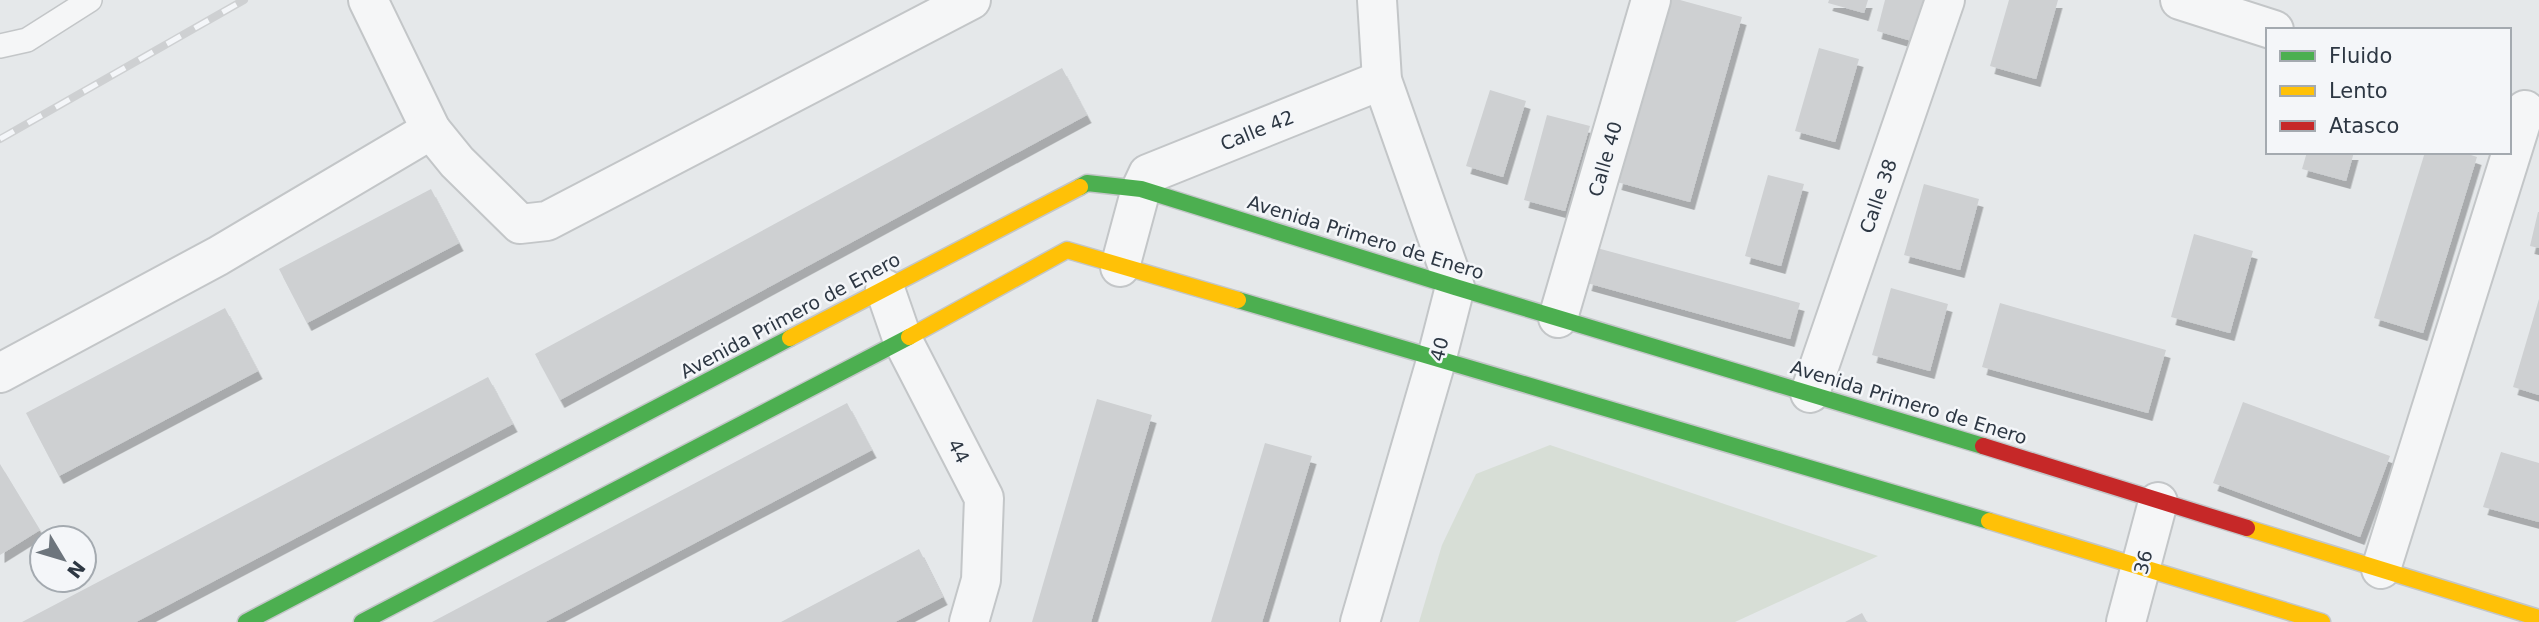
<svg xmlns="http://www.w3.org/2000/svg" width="2539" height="622" viewBox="0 0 2539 622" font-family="'DejaVu Sans',sans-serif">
  <defs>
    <filter id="shadow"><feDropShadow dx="4.5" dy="8" stdDeviation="0" flood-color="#0004"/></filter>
  </defs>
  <rect width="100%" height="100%" fill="#e5e8ea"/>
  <!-- green -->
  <path fill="#d7ded6" d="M1550,445L1878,556L1735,622H1419L1442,545L1476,474Z"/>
  <!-- building -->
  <g fill="#ced0d2" filter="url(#shadow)">
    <path d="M1669,0H1680L1742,17L1690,202L1617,182Z"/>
    <path d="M1829,0H1868L1864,13L1828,3Z"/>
    <path d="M1885,0H1927L1915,42L1877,31Z"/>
    <path d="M2009,0H2058L2036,79L1990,66Z"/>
    <path d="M1819,48L1859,59L1835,142L1795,131Z"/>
    <path d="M1062,68L1087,115L560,400L535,354Z"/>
    <path d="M1490,90L1526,101L1503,177L1466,166Z"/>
    <path d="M1547,115L1590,126L1565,211L1524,200Z"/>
    <path d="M2307,152H2354L2346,181L2302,169Z"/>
    <path d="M2425,152H2462L2477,157L2423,333L2374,318Z"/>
    <path d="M1768,175L1804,184L1781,266L1745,256Z"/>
    <path d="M1924,184L1979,199L1960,270L1904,255Z"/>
    <path d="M431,189L459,243L307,323L279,269Z"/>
    <path d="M2538,212H2539V248L2530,246Z"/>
    <path d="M2194,234L2253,251L2230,333L2171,317Z"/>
    <path d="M1597,248L1800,303L1790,339L1587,283Z"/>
    <path d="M1891,288L1948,304L1930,371L1872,355Z"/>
    <path d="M2539,299V395L2513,387Z"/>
    <path d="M2000,303L2166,350L2148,413L1982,367Z"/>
    <path d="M225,308L258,371L59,476L26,413Z"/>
    <path d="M488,377L513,424L136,622H22Z"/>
    <path d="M1097,399L1152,415L1091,622H1032Z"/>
    <path d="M2243,402L2390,456L2360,537L2213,483Z"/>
    <path d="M847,403L872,450L545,622H432Z"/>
    <path d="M1265,443L1312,456L1262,622H1211Z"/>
    <path d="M2501,452L2539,463V522L2483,507Z"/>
    <path d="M0,464L40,530L0,555Z"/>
    <path d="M919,549L943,597L895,622H781Z"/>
    <path d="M1862,613L1867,622H1845Z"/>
  </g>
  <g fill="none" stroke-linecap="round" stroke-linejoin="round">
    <!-- lane casing -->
    <g stroke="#c3c6c8" stroke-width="26">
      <path id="lane" d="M0,46L27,40L90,0"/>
    </g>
    <!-- street casing -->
    <g stroke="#c3c6c8" stroke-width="42">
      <g id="street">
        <path d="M368,0L431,130L457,162L520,224L547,221L971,0"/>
        <path d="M2180,0L2274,30"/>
        <path d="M1120,267L1141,189L1148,174L1382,80"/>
        <path d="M885,289L903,341L984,498L981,580L969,622"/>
        <path d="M1558,318L1651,0"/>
        <path d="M0,373L218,256L431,130"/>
        <path d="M1810,393L1945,0"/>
        <path d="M2381,569L2525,110"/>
        <path d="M1360,622L1436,361L1455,287L1382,80L1377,0"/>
        <path d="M2126,622L2158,502"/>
      </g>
    </g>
    <!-- fast casing -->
    <g stroke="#c3c6c8" stroke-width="19">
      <g id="fast">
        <path d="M1080,187L1087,183L1141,189L1455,287L1983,446"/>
        <path d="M1238,300L1989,521"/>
        <path d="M246,622L790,338"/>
        <path d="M362,622L909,337"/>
      </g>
    </g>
    <!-- slow casing -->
    <g stroke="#c3c6c8" stroke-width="19">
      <g id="slow">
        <path d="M909,337L1067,250L1238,300"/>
        <path d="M790,338L1080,187"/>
        <path d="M1989,521L2322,622"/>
        <path d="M2247,528L2539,618"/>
      </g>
    </g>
    <!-- jam casing -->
    <g stroke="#c3c6c8" stroke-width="19">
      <path id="jam" d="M1983,446L2247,528"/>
    </g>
    <!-- lane -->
    <use href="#lane" stroke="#f5f6f7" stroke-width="23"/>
    <!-- street -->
    <use href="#street" stroke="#f5f6f7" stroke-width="38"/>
    <!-- fast -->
    <use href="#fast" stroke="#4caf50" stroke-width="16"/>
    <!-- slow -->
    <use href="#slow" stroke="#ffc107" stroke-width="16"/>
    <!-- jam -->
    <use href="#jam" stroke="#c62828" stroke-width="16"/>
    <!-- rail casing -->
    <g stroke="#ced0d2" stroke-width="8">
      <path id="rail" d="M0,139L244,0"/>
    </g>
    <!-- rail -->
    <use href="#rail" stroke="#f4f6f9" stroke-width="5" stroke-dasharray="16" stroke-linecap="butt"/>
  </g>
  <g text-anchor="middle" stroke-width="5" stroke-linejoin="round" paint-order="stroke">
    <!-- street labels -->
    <g font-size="19" fill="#2d3743" stroke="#f4f6f9">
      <text transform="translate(1257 130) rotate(-22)" y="7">Calle 42</text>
      <text transform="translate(1605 159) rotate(-74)" y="7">Calle 40</text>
      <text transform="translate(1878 196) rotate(-71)" y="7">Calle 38</text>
      <text transform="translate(1366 237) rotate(17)" y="7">Avenida Primero de Enero</text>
      <text transform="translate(790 315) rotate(-28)" y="7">Avenida Primero de Enero</text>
      <text transform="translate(1439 349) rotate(-75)" y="7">40</text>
      <text transform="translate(1909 402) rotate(17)" y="7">Avenida Primero de Enero</text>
      <text transform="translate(959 451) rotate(63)" y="7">44</text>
      <text transform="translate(2143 562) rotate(-76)" y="7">36</text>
    </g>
  </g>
  <!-- legend -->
  <rect x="2266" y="28" width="245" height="126" fill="#f4f6f9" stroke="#a4aab0" stroke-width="2"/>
  <rect x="2280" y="51" width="35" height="10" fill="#4caf50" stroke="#a4aab0" stroke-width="2"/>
  <text x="2329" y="63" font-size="21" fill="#2d3743">Fluido</text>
  <rect x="2280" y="86" width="35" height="10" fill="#ffc107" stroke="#a4aab0" stroke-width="2"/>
  <text x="2329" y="98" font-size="21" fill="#2d3743">Lento</text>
  <rect x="2280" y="121" width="35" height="10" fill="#c62828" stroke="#a4aab0" stroke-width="2"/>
  <text x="2329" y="133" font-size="21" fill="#2d3743">Atasco</text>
  <!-- north arrow -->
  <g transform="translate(63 559) rotate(128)"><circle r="33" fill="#f4f6f9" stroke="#a4aab0" stroke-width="2"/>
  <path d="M0-5L12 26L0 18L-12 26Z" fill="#6d757d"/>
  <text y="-10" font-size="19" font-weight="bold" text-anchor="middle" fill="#2d3743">N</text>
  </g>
</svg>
